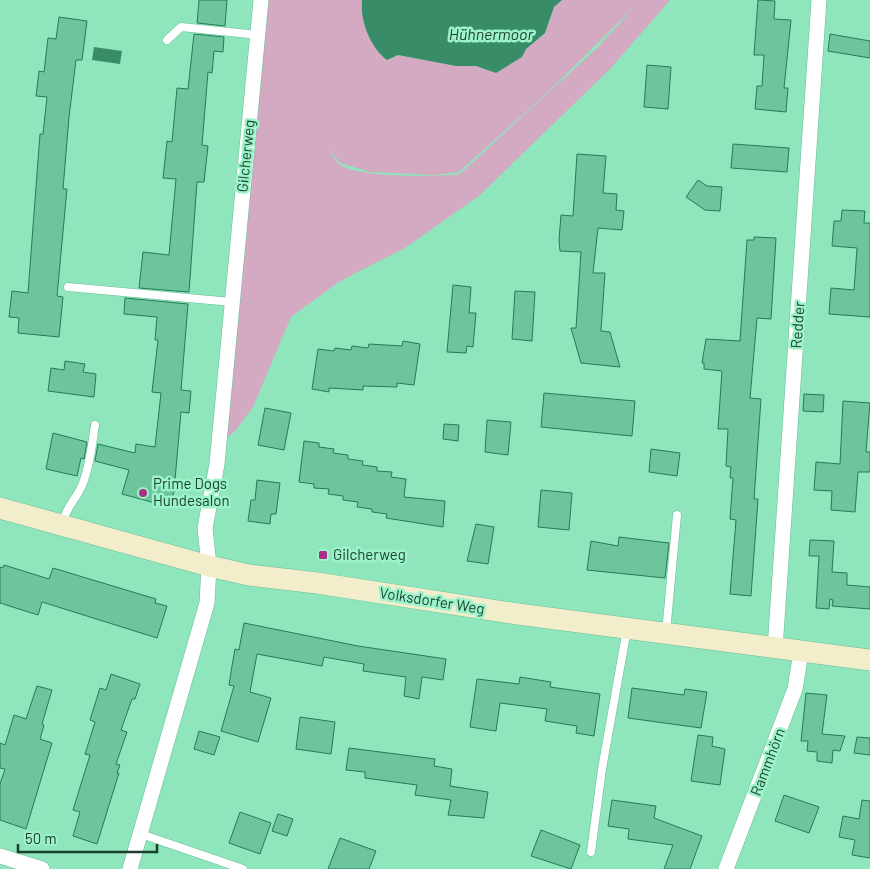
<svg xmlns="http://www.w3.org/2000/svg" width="870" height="869" viewBox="0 0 870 869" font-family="Barlow,sans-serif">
  <rect width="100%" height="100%" fill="#8fe6bd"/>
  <!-- green -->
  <path fill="#d4a9c2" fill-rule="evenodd" d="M267,0H362C360,21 370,47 387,60L398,55L456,66H476L496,73L522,57L526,49L545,33L554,7L562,0H670L611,68L480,195L405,248L340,281L291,317L253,407L236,430L224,440ZM637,4L597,48L460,174C437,177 356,178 339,164C335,160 331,153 328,148L340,163L370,172L434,175L459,172L547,93Z"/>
  <!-- water -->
  <g fill="#388c68">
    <path d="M362,0H562L554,7L545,33L526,49L522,57L496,73L476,66H456L398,55L387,60C370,47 360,21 362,0Z"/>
    <path d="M94,47L122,51L120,64L92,60Z"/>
  </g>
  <!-- building -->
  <g fill="#6ec49c" stroke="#207d59">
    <path d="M199,0H227L225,26L197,23Z"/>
    <path d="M758,0L775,1L774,19L791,20L784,88H788L786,112L755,109L757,86H762L764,55H754Z"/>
    <path d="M59,17L87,21L82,60H76L69,117L63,189H67L57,296L63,297L59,337L18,333L19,318L9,317L12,291L28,293L40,134H43L47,97L36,96L39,71L44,72L48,38L56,39Z"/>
    <path d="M194,34L224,37L223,52L214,51L212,73L208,72L202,145L208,146L204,182H197L189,292L139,288L143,252L169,255L176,179L163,178L167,141L172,142L177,88L188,89Z"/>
    <path d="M830,34L870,41V58L828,51Z"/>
    <path d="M647,65L671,67L668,109L644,107Z"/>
    <path d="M733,144L789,148L787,172L731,168Z"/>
    <path d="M577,154L606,156L603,193L617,194L616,210L624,211L622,230L598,228L593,273H605L601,331L610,332L620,367L581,363L571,328H576L581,252L560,251L559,240L561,215L573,216Z"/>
    <path d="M698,180L707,186L722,187L720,211L705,210L686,197Z"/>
    <path d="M842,210L865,211L864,223H870V317L829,314L831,288L854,290L857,248L832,246L834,221H841Z"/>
    <path d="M754,237L776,238L771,319L757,318L750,398L761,399L754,499H758L751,596L730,594L736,520L730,519L733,478H730L731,467L726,466L728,429H718L722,371L704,369V363H702L706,339L740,341L747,240H754Z"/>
    <path d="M453,285L471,287L469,313H476L473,347L467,346L466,353L447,352Z"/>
    <path d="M515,291L535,292L532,341L512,339Z"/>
    <path d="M125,298L188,304L181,390L191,391L189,413L181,412L174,491L170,507L122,494L129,470L95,461L98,444L135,453L136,444L155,447L161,393L152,392L158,340H155L157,317L124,314Z"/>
    <path d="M403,341L420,344L414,385L397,383V387L363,386V390L329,388V392L312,389L318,349L334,351L335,348L351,350L352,346L368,348L369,344L402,346Z"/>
    <path d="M65,361L85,364L83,372L96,374L94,397L48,391L51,368L64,370Z"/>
    <path d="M544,393L635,401L632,436L541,427Z"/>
    <path d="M804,394L824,395L823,412L803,411Z"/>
    <path d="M843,401L870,403L866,452H870V472H858L855,512L831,510L832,491L814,490L816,462L840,464Z"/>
    <path d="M265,408L291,413L284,450L258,445Z"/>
    <path d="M487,420L511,422L508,455L485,452Z"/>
    <path d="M444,424L459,425L458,441L443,439Z"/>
    <path d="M53,433L87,442L84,459L81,458L77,476L46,469Z"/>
    <path d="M304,441L319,443V447L334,449L333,453L348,455V459L363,461L362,465L377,467V471L392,472L391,477L406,479L404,497L445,501L443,527L386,518L387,514L372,512V509L357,507L358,502L343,500V496L328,494L329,489L314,488V484L299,482Z"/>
    <path d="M651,449L680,453L677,476L649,472Z"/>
    <path d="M257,480L280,483L276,514H271L270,524L248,521L251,500H255Z"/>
    <path d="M541,490L572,493L569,530L538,527Z"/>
    <path d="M476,524L494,527L488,564L467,561Z"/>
    <path d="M619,537L669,543L665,578L587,570L591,541L618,546Z"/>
    <path d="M810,540L834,541L832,572L847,573V585L870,587V609L832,606L833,600L830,599L829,609L816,608L819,556H809Z"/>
    <path d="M4,565L49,579L53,568L156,599L155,603L167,606L157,638L42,602L38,615L0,603V567L3,568Z"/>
    <path d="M244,623L358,646L446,659L443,680L422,677L419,699L404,696L406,677L363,671L364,664L324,657L322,666L257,654L250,692L271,698L258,742L221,731L234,686L229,685L232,666L235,649L239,650Z"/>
    <path d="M111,674L140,684L135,699H132L121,730L127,732L116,764L120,765L117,773H119L97,844L73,836L80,812L73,810L90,755L85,754L95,722L90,720L100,688L106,690Z"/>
    <path d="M520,677L551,682L550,687L600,694L594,736L576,733L577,726L545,721L547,709L500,703L496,731L470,727L477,679L519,684Z"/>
    <path d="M37,686L52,690L42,724L44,725L40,739L52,743L26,829L0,820V784L5,769L0,768V743L5,745L14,715L26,719Z"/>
    <path d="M632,688L684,695L685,689L707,692L701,728L628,718Z"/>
    <path d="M806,693L827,695L822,734L845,736L840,751L833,750L832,763L817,761V752L807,751L808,741H801Z"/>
    <path d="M300,717L335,722L331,754L296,749Z"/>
    <path d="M199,731L220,737L214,755L194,749Z"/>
    <path d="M698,735L713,737L712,746L725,749L720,785L691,781Z"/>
    <path d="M857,737L870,738V755L854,753Z"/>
    <path d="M349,748L435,759L434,766L452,769L450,786L488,792L484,818L448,815L451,800L415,795L417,785L365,778V772L346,770Z"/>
    <path d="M784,795L819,807L809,833L775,821Z"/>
    <path d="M612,800L656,806L654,818L702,836L690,869H664L673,845L628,839L629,829L608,826Z"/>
    <path d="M862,800L870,801V858L852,855L855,840L839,837L843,816L859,819Z"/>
    <path d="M240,812L271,823L260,854L229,843Z"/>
    <path d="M278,814L293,819L287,836L272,831Z"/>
    <path d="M541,830L580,845L571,869L531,856Z"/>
    <path d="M340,838L376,851L369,869H328Z"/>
  </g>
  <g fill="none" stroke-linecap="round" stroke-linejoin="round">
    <!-- lane casing -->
    <g stroke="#66bc95" stroke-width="9">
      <g id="lane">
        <path d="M167,40L181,27L258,35"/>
        <path d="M68,287L232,302"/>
        <path d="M62,524C67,504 76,501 83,483C90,465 92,444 95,425"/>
        <path d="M666,632L677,515"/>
        <path d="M141,834L243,869"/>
        <path d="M591,852L602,769L627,629"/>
      </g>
    </g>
    <!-- street casing -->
    <g stroke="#66bc95" stroke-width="16">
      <g id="street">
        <path d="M775,649L819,0"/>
        <path d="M0,856L42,869"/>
        <path d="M130,869L207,603L209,566L205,528L217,464L261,0"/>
        <path d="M726,869L795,689L801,652"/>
      </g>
    </g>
    <!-- secondary casing -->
    <g stroke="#66bc95" stroke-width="22">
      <path id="secondary" d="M0,508L209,566L249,575L317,583L518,614L870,660"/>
    </g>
    <!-- lane -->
    <use href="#lane" stroke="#fff" stroke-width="8"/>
    <!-- street -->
    <use href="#street" stroke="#fff" stroke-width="15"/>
    <!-- secondary -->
    <use href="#secondary" stroke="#f2eecc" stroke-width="21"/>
  </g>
  <!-- markers -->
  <g fill="#aa3085" stroke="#9cf3ca" stroke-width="2">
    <circle cx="143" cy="493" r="5"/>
    <rect x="318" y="550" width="10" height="10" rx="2.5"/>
  </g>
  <g text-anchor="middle" stroke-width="5" stroke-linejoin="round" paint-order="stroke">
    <!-- street labels -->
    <g font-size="15" fill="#1b3f2f" stroke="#9cf3ca">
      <text transform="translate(246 156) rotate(-84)" y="5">Gilcherweg</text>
      <text transform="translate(798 325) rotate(-86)" y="5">Redder</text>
      <text transform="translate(432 601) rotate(9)" y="5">Volksdorfer Weg</text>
      <text transform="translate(768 762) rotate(-69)" y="5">Rammhörn</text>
    </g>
    <!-- poi labels -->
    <g font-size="15" fill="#1b3f2f" stroke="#9cf3ca" text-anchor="start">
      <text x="153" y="489">Prime Dogs<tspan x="153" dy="17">Hundesalon</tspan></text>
      <text x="333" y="560">Gilcherweg</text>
    </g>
    <!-- water labels -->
    <g font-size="16" font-style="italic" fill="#1a3f2f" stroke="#9cf3ca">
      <text x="491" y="40">Hühnermoor</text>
    </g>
  </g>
  <!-- scale -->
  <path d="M18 844v8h139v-8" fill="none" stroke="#1b3f2f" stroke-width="2.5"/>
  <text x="25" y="844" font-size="15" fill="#1b3f2f" stroke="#9cf3ca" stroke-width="4" paint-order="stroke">50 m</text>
</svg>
